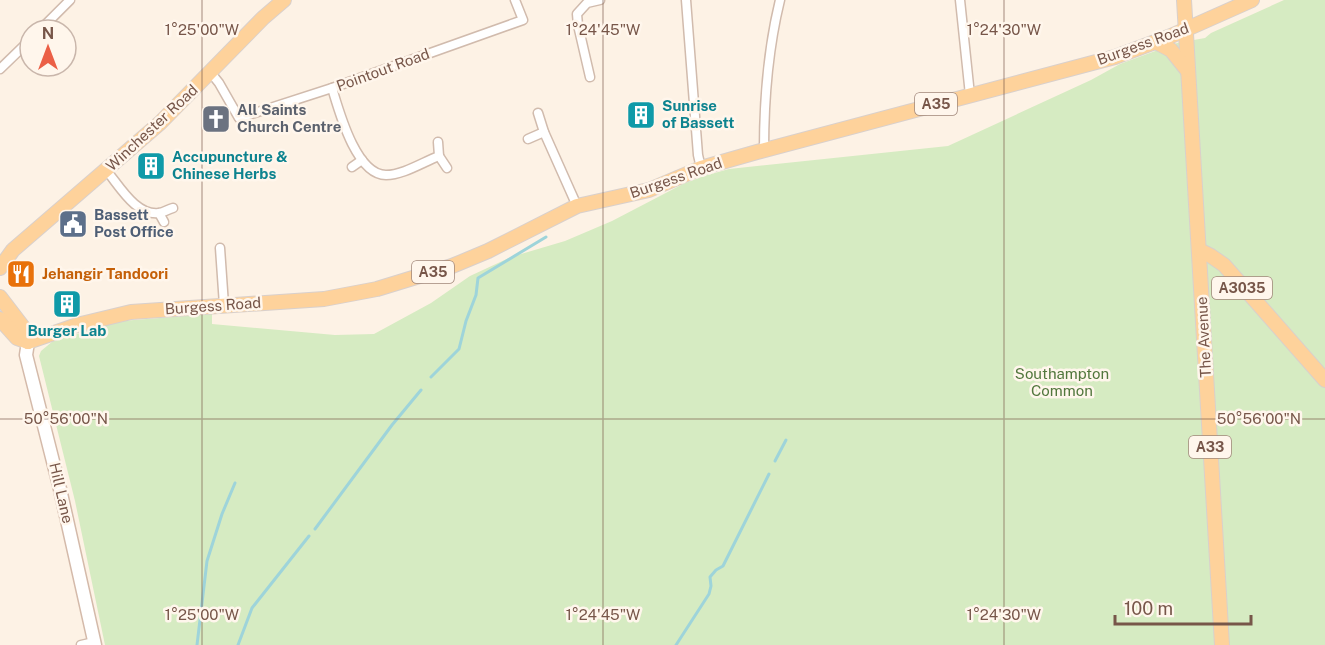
<svg xmlns="http://www.w3.org/2000/svg" width="1325" height="645" viewBox="0 0 1325 645" font-family="'Public Sans',sans-serif">
  <rect width="100%" height="100%" fill="#fdf2e5"/>
  <!-- green -->
  <path fill="#d6ebc2" d="M1284,0H1325V645H105L75,501L39,356L41,351L53,341L121,321L212,314V324L335,335L374,334L431,303L470,276L511,257L565,241L612,221L683,184L704,176L729,169L948,146L1091,80L1120,64L1177,43L1205,38L1211,33Z"/>
  <g fill="none" stroke-linecap="round" stroke-linejoin="round">
    <!-- stream -->
    <g stroke="#9ed4da" stroke-width="3">
      <path d="M431,377L459,349L466,321L476,295L478,278L546,237"/>
      <path d="M775,461L786,440"/>
      <path d="M315,529L392,425L421,390"/>
      <path d="M197,645L207,561L222,514L235,483"/>
      <path d="M238,645L252,608L309,536"/>
      <path d="M676,645L709,594L711,586L710,577L716,570L723,566L769,474"/>
    </g>
    <!-- street casing -->
    <g stroke="#d1bbad" stroke-width="11">
      <g id="street">
        <path d="M686,0L698,155L701,168"/>
        <path d="M960,0L970,95"/>
        <path d="M40,30L70,0"/>
        <path d="M0,69L30,40"/>
        <path d="M211,73L219,83L239,118L332,88L523,20L515,0"/>
        <path d="M590,77L578,25L577,14L587,3L600,0"/>
        <path d="M332,88C339,111 356,175 386,175C403,175 423,162 439,156L438,142"/>
        <path d="M538,113L544,132L577,206"/>
        <path d="M528,139L544,132"/>
        <path d="M764,150C764,99 768,49 780,0"/>
        <path d="M439,156L447,168"/>
        <path d="M352,167L362,160"/>
        <path d="M106,170C119,185 136,217 160,213C164,212 169,209 173,208"/>
        <path d="M159,213L164,222"/>
        <path d="M220,248L224,305"/>
        <path d="M81,645L94,642"/>
      </g>
    </g>
    <!-- secondary casing -->
    <g stroke="#d4baaa" stroke-width="15">
      <path id="secondary" d="M28,342L26,355L60,489L95,645"/>
    </g>
    <!-- primary casing -->
    <g stroke="#d9d0cc" stroke-width="16">
      <g id="primary">
        <path d="M1184,0L1222,645"/>
        <path d="M1156,42L1171,50L1187,70"/>
        <path d="M1199,250L1211,256L1224,265L1325,380"/>
        <path d="M0,268L13,250L160,123L263,18L284,0"/>
        <path d="M0,297L26,331L28,342"/>
        <path d="M0,319L17,338L28,342"/>
        <path d="M28,342L77,325L131,312L324,299L377,289L452,266L488,251L577,206L649,190L701,168L757,152L1115,57L1171,36L1252,0"/>
      </g>
    </g>
    <!-- street -->
    <use href="#street" stroke="#fff" stroke-width="8"/>
    <!-- secondary -->
    <use href="#secondary" stroke="#fff" stroke-width="12"/>
    <!-- primary -->
    <use href="#primary" stroke="#fed29b" stroke-width="14"/>
  </g>
  <!-- ticks -->
  <path fill="none" stroke="#775649" stroke-width="1.5" stroke-opacity="0.45" d="M202,0V645M603,0V645M1004,0V645M0,419H1325"/>
  <!-- icons -->
  <defs>
    <g id="building-square" transform="scale(1.5)"><rect x="-9" y="-9" width="18" height="18" rx="4" fill="#0f9aa8" stroke="#fff6ec"/><path d="M-4-6H4V6H1V3H-1V6H-4ZM-2.5-4.3h1.7v1.8h-1.7ZM.8-4.3h1.7v1.8H.8ZM-2.5-1h1.7V.8h-1.7ZM.8-1h1.7V.8H.8Z" fill="#fff"/></g>
    <g id="church-square" transform="scale(1.5)"><rect x="-9" y="-9" width="18" height="18" rx="4" fill="#6b7280" stroke="#fff6ec"/><path d="M-1.2-6h2.4v3.5h3.3v2.4h-3.3V6h-2.4V-.1h-3.3v-2.4h3.3Z" fill="#fff"/></g>
    <g id="civic-square" transform="scale(1.5)"><rect x="-9" y="-9" width="18" height="18" rx="4" fill="#5c6f8a" stroke="#fff6ec"/><path d="M-.6-6.5H3V-4.5H.6V-3L4-1V1h2V6H-6V1h2V-1L-.6-3ZM-1.2 2.5V6h2.4V2.5Z" fill="#fff"/></g>
    <g id="restaurant-square" transform="scale(1.5)"><rect x="-9" y="-9" width="18" height="18" rx="4" fill="#e8710a" stroke="#fff6ec"/><path d="M-5-6h1v4h1v-4h1v4h1v-4h1v5L-1.5 .5V6h-2V.5L-5-1ZM5-6V6H3V1.5H1.5Q1.5-4 5-6Z" fill="#fff"/></g>
  </defs>
  <g fill-rule="evenodd">
    <use href="#building-square" x="641" y="115"/>
    <use href="#church-square" x="216" y="119"/>
    <use href="#building-square" x="151" y="166"/>
    <use href="#civic-square" x="73" y="224"/>
    <use href="#restaurant-square" x="21" y="274"/>
    <use href="#building-square" x="67" y="304"/>
  </g>
  <g text-anchor="middle" stroke-width="5" stroke-linejoin="round" paint-order="stroke">
    <!-- shield labels -->
    <g fill="#fff6ec" stroke="#a0867a" stroke-width="1.5">
      <rect x="915" y="93" width="42" height="22" rx="4.5"/>
      <rect x="412" y="261" width="42" height="22" rx="4.5"/>
      <rect x="1212" y="277" width="60" height="22" rx="4.5"/>
      <rect x="1189" y="436" width="42" height="22" rx="4.5"/>
    </g>
    <g font-size="14" font-weight="bold" fill="#775649">
      <text x="936" y="109">A35</text>
      <text x="433" y="277">A35</text>
      <text x="1242" y="293">A3035</text>
      <text x="1210" y="452">A33</text>
    </g>
    <!-- street labels -->
    <g font-size="15" fill="#775649" stroke="#fff6ec">
      <text transform="translate(1143 44) rotate(-20)" y="5">Burgess Road</text>
      <text transform="translate(383 70) rotate(-20)" y="5">Pointout Road</text>
      <text transform="translate(152 128) rotate(-43)" y="5">Winchester Road</text>
      <text transform="translate(676 178) rotate(-19)" y="5">Burgess Road</text>
      <text transform="translate(213 306) rotate(-4)" y="5">Burgess Road</text>
      <text transform="translate(1204 337) rotate(-93)" y="5">The Avenue</text>
      <text transform="translate(61 493) rotate(77)" y="5">Hill Lane</text>
    </g>
    <!-- culture labels -->
    <g font-size="15" font-weight="bold" fill="#0d838f" stroke="#fff6ec" text-anchor="start">
      <text x="662" y="111">Sunrise<tspan x="662" dy="17">of Bassett</tspan></text>
      <text x="172" y="162">Accupuncture &amp;<tspan x="172" dy="17">Chinese Herbs</tspan></text>
      <text x="67" y="336" text-anchor="middle">Burger Lab</text>
    </g>
    <!-- worship labels -->
    <g font-size="15" font-weight="bold" fill="#5b616d" stroke="#fff6ec" text-anchor="start">
      <text x="237" y="115">All Saints<tspan x="237" dy="17">Church Centre</tspan></text>
    </g>
    <!-- service labels -->
    <g font-size="15" font-weight="bold" fill="#4e5e75" stroke="#fff6ec" text-anchor="start">
      <text x="94" y="220">Bassett<tspan x="94" dy="17">Post Office</tspan></text>
    </g>
    <!-- food labels -->
    <g font-size="15" font-weight="bold" fill="#c56008" stroke="#fff6ec" text-anchor="start">
      <text x="42" y="279">Jehangir Tandoori</text>
    </g>
    <!-- park labels -->
    <g font-size="15" fill="#52773d" stroke="#fff6ec">
      <text x="1062" y="379">Southampton<tspan x="1062" dy="17">Common</tspan></text>
    </g>
  </g>
  <g font-size="15" text-anchor="middle" fill="#775649" stroke="#fff6ec" stroke-width="5" stroke-linejoin="round" paint-order="stroke">
    <text x="202" y="35">1°25'00"W</text>
    <text x="603" y="35">1°24'45"W</text>
    <text x="1004" y="35">1°24'30"W</text>
    <text x="66" y="424">50°56'00"N</text>
    <text x="1259" y="424">50°56'00"N</text>
    <text x="202" y="620">1°25'00"W</text>
    <text x="603" y="620">1°24'45"W</text>
    <text x="1004" y="620">1°24'30"W</text>
  </g>
  <!-- north arrow -->
  <g transform="translate(48 48)"><circle r="28" fill="#fff6ec" stroke="#c9b6ab" stroke-width="1.5"/>
  <path d="M0-4.5L10 22L0 15L-10 22Z" fill="#eb5f46"/>
  <text y="-9" font-size="16" font-weight="bold" text-anchor="middle" fill="#775649">N</text>
  </g>
  <!-- scale -->
  <path d="M1115 615v9h136v-9" fill="none" stroke="#775649" stroke-width="3"/>
  <text x="1124" y="615" font-size="18" fill="#775649" stroke="#fff6ec" stroke-width="4.5" paint-order="stroke">100 m</text>
</svg>
